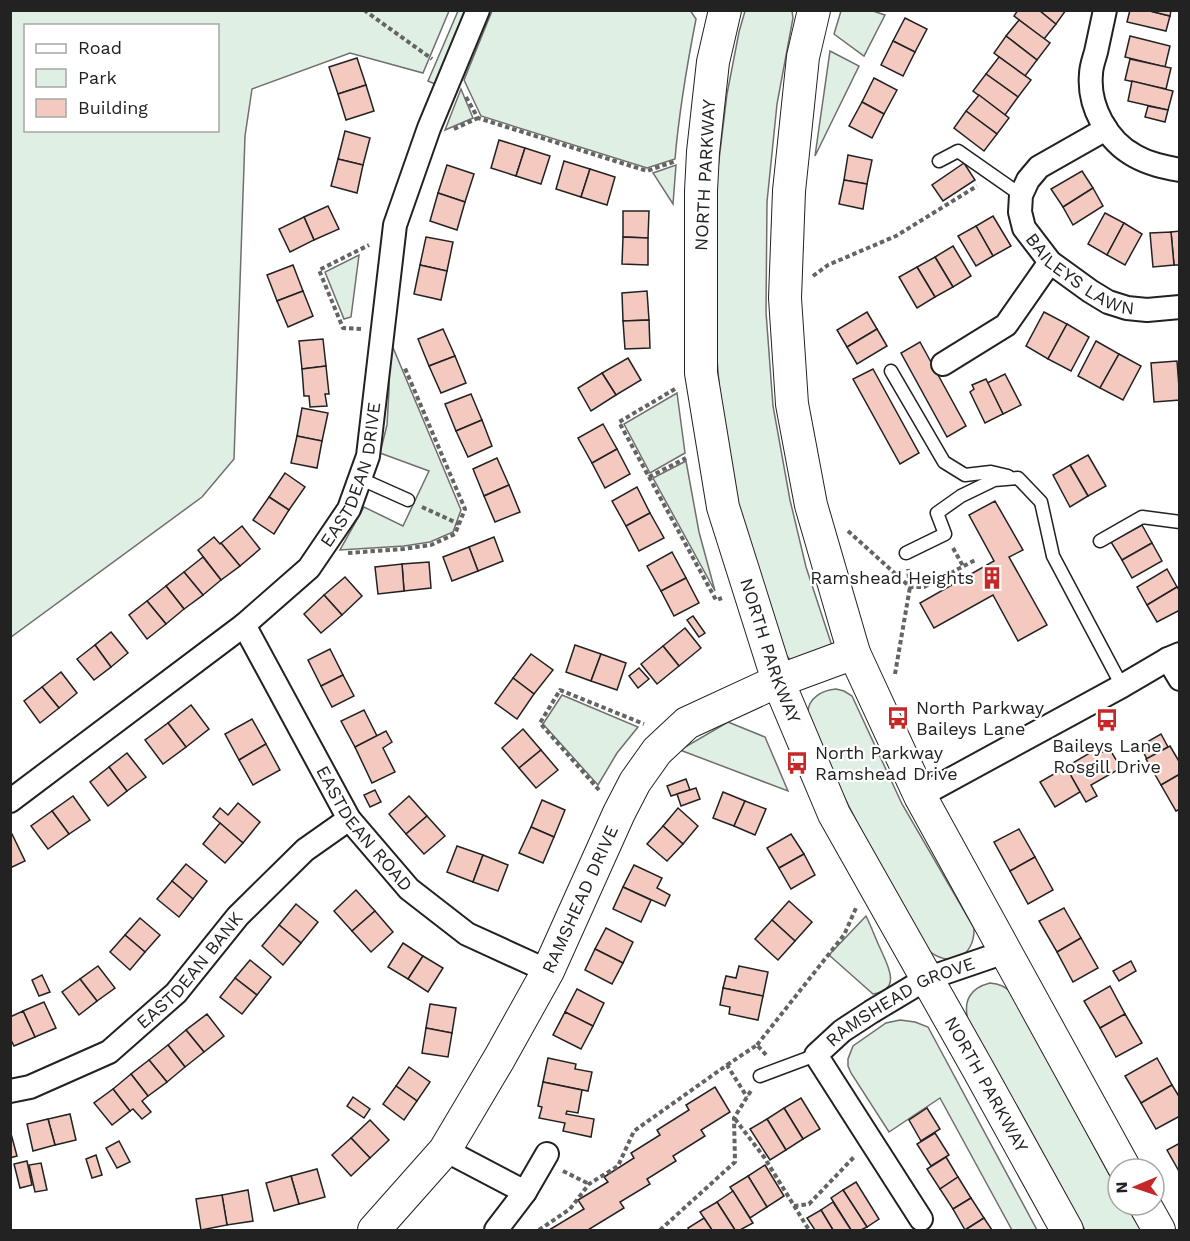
<svg xmlns="http://www.w3.org/2000/svg" width="1190" height="1241" viewBox="0 0 1190 1241" font-family="'Work Sans',sans-serif">
  <rect width="100%" height="100%" fill="#fff"/>
  <!-- green -->
  <g fill="#e0efe3" stroke="#6f6f6f" stroke-width="1.5" fill-rule="evenodd">
    <path d="M11,10L449,11L423,73L350,53L252,89L245,136L234,459L202,497L11,637ZM26,26H218V130H26Z"/>
    <path d="M690,10L696,19C687,65 679,112 675,159L647,168L481,116L464,80L492,11Z"/>
    <path d="M458,11H466L435,84L428,81Z"/>
    <path d="M745,11H792L793,18L777,104L767,202L766,312L773,406L790,500L806,567L834,652L793,663L779,647L739,512L721,407L713,311L715,193L727,94L739,32Z"/>
    <path d="M841,11H873L885,15L864,56L834,34Z"/>
    <path d="M830,51L859,66L815,156Z"/>
    <path d="M461,89L473,118L445,130Z"/>
    <path d="M676,165L673,204L653,173Z"/>
    <path d="M359,255L351,317L344,319L325,272Z"/>
    <path d="M389,338L461,510L453,532L430,542L404,546L340,550L364,507L403,526L429,471L380,453L387,425L389,390Z"/>
    <path d="M677,393L685,453L650,473L624,424Z"/>
    <path d="M686,461L699,532L715,591L653,478Z"/>
    <path d="M836,689L844,691L852,696L902,804L974,928C975,958 948,969 927,949C891,883 851,818 822,748C818,739 809,723 808,714C807,698 823,690 836,689Z"/>
    <path d="M562,695L638,727L617,753L598,785L543,724Z"/>
    <path d="M728,722L765,737L788,791L680,750Z"/>
    <path d="M866,916C871,926 875,937 880,948C887,964 903,990 873,994L829,955Z"/>
    <path d="M990,983C999,984 1005,986 1012,993L1118,1191V1205H1126L1141,1230H1085L968,1020C963,1001 970,988 990,983Z"/>
    <path d="M900,1020L915,1022L928,1027L1037,1230H1012L940,1098L889,1132L851,1073L848,1066V1059L853,1046L886,1023Z"/>
  </g>
  <!-- building -->
  <g fill="#f3c9c0" stroke="#222" stroke-width="1.5">
    <path d="M1018,10H1039L1056,24L1044,39L1014,16Z"/>
    <path d="M1039,10H1066L1056,24Z"/>
    <path d="M1130,10H1146L1170,16L1166,31L1127,22Z"/>
    <path d="M1146,10H1171L1170,16Z"/>
    <path d="M905,18L927,29L915,52L893,41Z"/>
    <path d="M1019,20L1050,43L1037,60L1006,36Z"/>
    <path d="M1006,36L1037,60L1025,76L994,53Z"/>
    <path d="M1130,36L1170,46L1165,67L1125,57Z"/>
    <path d="M893,41L915,52L903,76L881,65Z"/>
    <path d="M999,57L1031,80L1018,97L986,74Z"/>
    <path d="M357,58L366,85L338,94L329,67Z"/>
    <path d="M1130,59L1171,68L1166,89L1125,80Z"/>
    <path d="M986,74L1018,97L1005,115L973,91Z"/>
    <path d="M874,78L897,90L884,114L862,102Z"/>
    <path d="M1132,81L1173,91L1168,110L1128,101Z"/>
    <path d="M366,85L374,111L346,120L338,94Z"/>
    <path d="M979,95L1009,118L997,134L966,111Z"/>
    <path d="M862,102L884,114L872,138L849,126Z"/>
    <path d="M1148,106L1168,110L1165,122L1145,117Z"/>
    <path d="M966,111L997,134L984,151L954,128Z"/>
    <path d="M345,131L370,138L363,165L338,159Z"/>
    <path d="M499,140L525,148L516,176L491,168Z"/>
    <path d="M525,148L550,156L541,184L516,176Z"/>
    <path d="M848,155L872,160L867,184L844,180Z"/>
    <path d="M338,159L363,165L357,193L331,186Z"/>
    <path d="M564,161L590,169L581,197L556,189Z"/>
    <path d="M964,163L975,180L943,201L932,185Z"/>
    <path d="M447,165L474,174L465,202L438,193Z"/>
    <path d="M590,169L615,177L607,205L581,197Z"/>
    <path d="M1082,171L1093,188L1063,207L1051,189Z"/>
    <path d="M844,180L867,184L863,209L839,204Z"/>
    <path d="M1093,188L1103,206L1073,225L1063,207Z"/>
    <path d="M438,193L465,202L457,230L430,221Z"/>
    <path d="M328,206L339,229L314,240L304,217Z"/>
    <path d="M623,211H649L648,238L623,237Z"/>
    <path d="M1105,213L1124,223L1107,255L1088,244Z"/>
    <path d="M993,216L1011,246L993,256L976,226Z"/>
    <path d="M304,217L314,240L290,252L279,229Z"/>
    <path d="M1124,223L1142,234L1125,265L1107,255Z"/>
    <path d="M976,226L993,256L976,266L958,236Z"/>
    <path d="M1180,231V265H1174L1171,232Z"/>
    <path d="M1171,232L1174,265L1153,267L1150,233Z"/>
    <path d="M426,237L453,242L447,271L420,265Z"/>
    <path d="M623,237L648,238V265L622,264Z"/>
    <path d="M953,246L971,276L953,287L935,257Z"/>
    <path d="M935,257L953,287L935,297L917,267Z"/>
    <path d="M293,265L303,291L277,301L267,275Z"/>
    <path d="M420,265L447,271L441,300L414,294Z"/>
    <path d="M917,267L935,297L917,308L899,277Z"/>
    <path d="M303,291L313,316L288,327L277,301Z"/>
    <path d="M647,291L649,320L623,321L622,293Z"/>
    <path d="M867,312L877,329L847,347L837,330Z"/>
    <path d="M1044,312L1067,324L1048,359L1026,346Z"/>
    <path d="M649,320L650,348L625,349L623,321Z"/>
    <path d="M1067,324L1089,337L1071,371L1048,359Z"/>
    <path d="M443,329L455,356L429,366L418,339Z"/>
    <path d="M877,329L887,346L857,364L847,347Z"/>
    <path d="M323,339L326,366L302,369L299,341Z"/>
    <path d="M1096,341L1119,354L1100,388L1078,376Z"/>
    <path d="M920,342L966,426L947,437L901,353Z"/>
    <path d="M1119,354L1141,366L1123,400L1100,388Z"/>
    <path d="M455,356L466,383L441,393L429,366Z"/>
    <path d="M628,358L641,380L616,395L602,373Z"/>
    <path d="M1177,361L1180,400L1154,402L1151,363Z"/>
    <path d="M326,366L329,394H325L327,406L310,407L309,396H304L302,369Z"/>
    <path d="M873,369L919,453L900,464L853,379Z"/>
    <path d="M602,373L616,395L591,411L578,388Z"/>
    <path d="M1005,374L1021,405L1003,414L987,383Z"/>
    <path d="M986,379L1003,414L985,423L970,392L974,389L972,385Z"/>
    <path d="M471,394L482,420L456,431L445,404Z"/>
    <path d="M302,408L328,413L322,441L297,436Z"/>
    <path d="M482,420L492,446L468,457L456,431Z"/>
    <path d="M603,424L617,449L592,463L578,438Z"/>
    <path d="M297,436L322,441L317,468L291,463Z"/>
    <path d="M617,449L630,474L605,488L592,463Z"/>
    <path d="M1088,455L1106,486L1088,496L1070,465Z"/>
    <path d="M497,458L509,485L484,496L473,469Z"/>
    <path d="M1070,465L1088,496L1070,507L1053,475Z"/>
    <path d="M285,473L305,487L289,510L269,497Z"/>
    <path d="M509,485L520,512L495,522L484,496Z"/>
    <path d="M637,487L650,513L626,526L612,501Z"/>
    <path d="M269,497L289,510L274,534L253,520Z"/>
    <path d="M995,501L1023,550L1009,557L1047,625L1018,641L993,595L934,628L920,603L994,561L969,515Z"/>
    <path d="M650,513L664,538L639,551L626,526Z"/>
    <path d="M1142,525L1152,543L1122,560L1111,542Z"/>
    <path d="M242,526L260,549L240,566L221,543Z"/>
    <path d="M214,537L220,544L221,543L240,566L221,580L198,550Z"/>
    <path d="M494,537L503,561L478,571L469,547Z"/>
    <path d="M1152,543L1162,561L1132,578L1122,560Z"/>
    <path d="M469,547L478,571L452,581L443,557Z"/>
    <path d="M672,552L686,578L661,591L647,566Z"/>
    <path d="M203,557L221,580L203,595L184,572Z"/>
    <path d="M429,562L431,588L404,591L402,564Z"/>
    <path d="M402,564L404,591L378,594L375,567Z"/>
    <path d="M1167,569L1177,587L1147,605L1137,587Z"/>
    <path d="M184,572L203,595L184,609L166,586Z"/>
    <path d="M345,577L362,596L342,615L324,595Z"/>
    <path d="M686,578L699,603L674,616L661,591Z"/>
    <path d="M166,586L184,609L166,624L147,601Z"/>
    <path d="M1177,587L1180,591V610L1157,622L1147,605Z"/>
    <path d="M324,595L342,615L321,633L304,614Z"/>
    <path d="M147,601L166,624L147,639L129,615Z"/>
    <path d="M693,616L705,633L699,637L687,620Z"/>
    <path d="M685,628L701,648L679,666L663,646Z"/>
    <path d="M111,632L128,653L111,667L95,645Z"/>
    <path d="M95,645L111,667L94,680L77,659Z"/>
    <path d="M575,645L601,654L591,681L566,672Z"/>
    <path d="M663,646L679,666L657,684L641,664Z"/>
    <path d="M330,649L343,675L321,686L308,660Z"/>
    <path d="M531,654L553,670L534,694L513,678Z"/>
    <path d="M601,654L626,663L617,690L591,681Z"/>
    <path d="M639,668L649,679L638,688L629,676Z"/>
    <path d="M61,672L77,693L59,708L42,687Z"/>
    <path d="M343,675L354,696L332,707L321,686Z"/>
    <path d="M513,678L534,694L517,719L495,703Z"/>
    <path d="M42,687L59,708L40,723L24,701Z"/>
    <path d="M191,705L209,729L186,747L168,723Z"/>
    <path d="M364,710L377,736L355,747L341,721Z"/>
    <path d="M252,719L266,744L239,760L225,734Z"/>
    <path d="M168,723L186,747L163,764L145,740Z"/>
    <path d="M523,729L541,750L519,768L502,748Z"/>
    <path d="M386,731L392,742L383,748L395,772L372,783L355,747Z"/>
    <path d="M1161,734L1168,747L1147,759L1140,746Z"/>
    <path d="M266,744L280,770L253,785L239,760Z"/>
    <path d="M1170,746L1180,763V774L1161,785L1146,759Z"/>
    <path d="M1109,748L1121,768L1091,785L1097,796L1086,802L1066,767L1093,751L1096,756Z"/>
    <path d="M541,750L558,770L536,788L519,768Z"/>
    <path d="M127,753L146,777L127,791L109,767Z"/>
    <path d="M109,767L127,791L108,806L90,782Z"/>
    <path d="M1066,767L1080,792L1055,807L1040,782Z"/>
    <path d="M1180,774V809L1176,811L1161,785Z"/>
    <path d="M686,779L690,790L671,796L667,786Z"/>
    <path d="M696,788L700,799L681,806L677,794Z"/>
    <path d="M375,790L381,802L370,807L364,795Z"/>
    <path d="M723,792L745,801L734,826L713,818Z"/>
    <path d="M73,796L90,820L69,834L52,811Z"/>
    <path d="M409,796L427,816L406,834L389,814Z"/>
    <path d="M542,800L565,810L554,837L531,827Z"/>
    <path d="M745,801L766,809L755,835L734,826Z"/>
    <path d="M238,803L260,822L243,843L213,817L220,808L228,815Z"/>
    <path d="M678,808L698,826L683,844L663,826Z"/>
    <path d="M52,811L69,834L48,849L31,826Z"/>
    <path d="M427,816L445,836L424,854L406,834Z"/>
    <path d="M220,823L243,843L225,863L203,844Z"/>
    <path d="M663,826L683,844L667,861L647,844Z"/>
    <path d="M531,827L554,837L543,863L519,853Z"/>
    <path d="M1019,829L1035,857L1010,871L994,842Z"/>
    <path d="M12,834L25,861L10,868V835Z"/>
    <path d="M791,834L804,854L779,868L767,848Z"/>
    <path d="M457,846L483,855L473,882L447,872Z"/>
    <path d="M804,854L815,875L791,889L779,868Z"/>
    <path d="M483,855L508,865L498,891L473,882Z"/>
    <path d="M1035,857L1053,890L1028,904L1010,871Z"/>
    <path d="M186,864L207,881L193,899L172,881Z"/>
    <path d="M634,865L662,878L657,888L670,895L665,906L623,887Z"/>
    <path d="M172,881L193,899L179,917L157,899Z"/>
    <path d="M623,887L651,900L641,922L613,909Z"/>
    <path d="M356,890L375,911L352,931L334,911Z"/>
    <path d="M789,901L812,922L795,941L772,920Z"/>
    <path d="M296,904L318,922L301,943L279,925Z"/>
    <path d="M1064,908L1081,938L1057,952L1039,921Z"/>
    <path d="M375,911L393,932L371,952L352,931Z"/>
    <path d="M140,918L160,935L145,952L125,935Z"/>
    <path d="M772,920L795,941L778,960L755,939Z"/>
    <path d="M279,925L301,943L283,965L262,946Z"/>
    <path d="M606,928L633,942L623,963L595,949Z"/>
    <path d="M125,935L145,952L130,970L110,952Z"/>
    <path d="M1081,938L1098,968L1073,982L1057,952Z"/>
    <path d="M403,943L423,956L408,979L388,967Z"/>
    <path d="M595,949L623,963L612,984L585,970Z"/>
    <path d="M423,956L443,968L428,992L408,979Z"/>
    <path d="M250,960L271,977L257,995L235,978Z"/>
    <path d="M1131,961L1136,971L1119,981L1113,971Z"/>
    <path d="M98,966L115,988L97,1001L80,979Z"/>
    <path d="M739,966L768,972L763,996L723,988L726,976L736,978Z"/>
    <path d="M42,975L50,992L39,996L32,980Z"/>
    <path d="M235,978L257,995L242,1014L220,997Z"/>
    <path d="M80,979L97,1001L79,1015L62,992Z"/>
    <path d="M1110,986L1125,1014L1100,1028L1084,1001Z"/>
    <path d="M723,988L763,996L758,1020L729,1014L730,1007L720,1005Z"/>
    <path d="M577,989L604,1003L593,1026L565,1012Z"/>
    <path d="M44,1002L56,1028L35,1037L23,1011Z"/>
    <path d="M430,1004L456,1008L452,1033L426,1028Z"/>
    <path d="M23,1011L35,1037L14,1046L10,1038V1017Z"/>
    <path d="M565,1012L593,1026L581,1049L553,1035Z"/>
    <path d="M207,1014L224,1036L204,1052L186,1030Z"/>
    <path d="M1125,1014L1142,1043L1116,1057L1100,1028Z"/>
    <path d="M426,1028L452,1033L448,1057L422,1053Z"/>
    <path d="M186,1030L204,1052L185,1067L168,1045Z"/>
    <path d="M168,1045L185,1067L167,1082L149,1060Z"/>
    <path d="M548,1058L576,1064L575,1069L592,1072L588,1091L543,1082Z"/>
    <path d="M1157,1058L1172,1085L1141,1103L1125,1076Z"/>
    <path d="M149,1060L167,1082L148,1096L131,1074Z"/>
    <path d="M409,1067L430,1082L417,1101L396,1086Z"/>
    <path d="M131,1074L148,1096L142,1101L151,1112L142,1119L133,1109L130,1111L113,1089Z"/>
    <path d="M543,1082L582,1090L578,1113L567,1111L566,1114L594,1119L591,1137L563,1131L565,1123L539,1118L542,1107L538,1106Z"/>
    <path d="M1172,1085L1180,1098V1116L1156,1129L1141,1103Z"/>
    <path d="M396,1086L417,1101L404,1120L383,1104Z"/>
    <path d="M715,1087L730,1112L701,1130L705,1136L673,1156L676,1161L647,1179L650,1184L620,1202L624,1208L588,1230H549L584,1209L578,1200L608,1182L604,1177L634,1158L631,1153L660,1135L657,1130L689,1110L686,1105Z"/>
    <path d="M113,1089L130,1111L112,1125L94,1103Z"/>
    <path d="M353,1097L370,1109L364,1118L347,1106Z"/>
    <path d="M801,1098L820,1129L803,1139L784,1108Z"/>
    <path d="M784,1108L803,1139L786,1150L767,1119Z"/>
    <path d="M927,1108L940,1129L921,1141L909,1120Z"/>
    <path d="M70,1114L76,1140L55,1145L48,1119Z"/>
    <path d="M48,1119L55,1145L33,1151L27,1124Z"/>
    <path d="M767,1119L786,1150L770,1160L750,1129Z"/>
    <path d="M370,1120L389,1140L370,1158L351,1138Z"/>
    <path d="M10,1130L17,1156L10,1158Z"/>
    <path d="M935,1133L949,1155L931,1166L917,1144Z"/>
    <path d="M351,1138L370,1158L351,1176L332,1155Z"/>
    <path d="M119,1141L130,1162L117,1168L106,1148Z"/>
    <path d="M1180,1143V1173L1167,1150Z"/>
    <path d="M96,1155L102,1175L92,1178L86,1159Z"/>
    <path d="M946,1157L958,1177L940,1189L927,1169Z"/>
    <path d="M27,1161L32,1185L20,1188L14,1164Z"/>
    <path d="M41,1163L47,1190L35,1192L29,1165Z"/>
    <path d="M765,1165L784,1196L767,1207L748,1176Z"/>
    <path d="M317,1169L325,1197L299,1204L291,1176Z"/>
    <path d="M291,1176L299,1204L274,1211L266,1183Z"/>
    <path d="M748,1176L767,1207L750,1218L730,1187Z"/>
    <path d="M958,1177L971,1198L953,1209L940,1189Z"/>
    <path d="M856,1182L879,1219L867,1227L843,1190Z"/>
    <path d="M248,1190L253,1221L227,1225L222,1195Z"/>
    <path d="M843,1190L867,1227L861,1230H851L831,1198Z"/>
    <path d="M733,1191L753,1223L740,1230H735L717,1202Z"/>
    <path d="M222,1195L227,1225L201,1230L196,1199Z"/>
    <path d="M971,1198L984,1218L965,1230L953,1209Z"/>
    <path d="M717,1202L735,1230H712L700,1212Z"/>
    <path d="M833,1202L851,1230H833L821,1210Z"/>
    <path d="M821,1210L833,1230H815L807,1218Z"/>
    <path d="M704,1218L712,1230H689L688,1228Z"/>
    <path d="M984,1218L992,1230H965Z"/>
  </g>
  <g fill="none" stroke-linecap="round" stroke-linejoin="round">
    <!-- lane casing -->
    <g stroke="#222" stroke-width="15">
      <g id="lane">
        <path d="M939,161L958,151L1021,195"/>
        <path d="M891,371L944,462L965,475L991,472L1008,476"/>
        <path d="M361,479L408,500"/>
        <path d="M1100,541L1142,517L1180,522"/>
        <path d="M906,553L945,534L937,513L961,496L994,480L1018,478L1041,502L1053,556L1122,686"/>
        <path d="M760,1076L816,1055"/>
      </g>
    </g>
    <!-- street casing -->
    <g stroke="#222" stroke-width="26">
      <g id="street">
        <path d="M1105,10C1102,24 1099,38 1096,52C1094,59 1091,67 1091,74C1088,106 1107,141 1135,156C1149,164 1164,167 1180,170"/>
        <path id="s1" d="M1106,129L1039,167L1028,180L1021,195L1020,212L1024,228L1050,262L1090,291L1108,302L1127,308L1147,310L1180,307"/>
        <path d="M943,364L1006,325L1050,262"/>
        <path id="s2" d="M244,625L349,819L409,889L467,934L548,971"/>
        <path d="M1168,659L1180,679"/>
        <path d="M920,796L1122,686L1168,659L1180,654"/>
        <path id="s3" d="M10,801L244,625L309,568L349,509L368,456L395,225L429,128L478,10"/>
        <path id="s4" d="M10,1091L30,1087L109,1052L176,993L238,916L305,850L349,819"/>
        <path d="M445,1150L525,1192"/>
        <path id="s5" d="M921,1219L816,1055L842,1031L871,1012L926,979L1005,952"/>
        <path d="M496,1230L525,1192L547,1154"/>
      </g>
    </g>
    <!-- secondary casing -->
    <g stroke="#222" stroke-width="34">
      <g id="secondary">
        <path id="s6" d="M725,10L713,62L703,152L701,191V373L723,507L778,681L834,814L978,1069L1067,1230"/>
        <path d="M814,10L803,57L789,191L785,298L792,404L811,505L854,653L920,796L1125,1169"/>
        <path d="M1145,1205L1159,1230"/>
        <path id="s7" d="M374,1230L445,1150L499,1059L548,971L619,813L635,782L657,751L687,723L778,681L854,653"/>
      </g>
    </g>
    <!-- path -->
    <g stroke="#646464" stroke-width="4" stroke-dasharray="4.5 3" stroke-linecap="butt">
      <path d="M364,10L432,59"/>
      <path d="M466,97L478,118L647,171L676,161"/>
      <path d="M454,129L478,118"/>
      <path d="M813,276L828,265L896,236L977,186"/>
      <path d="M361,329L343,328L319,270L369,245"/>
      <path d="M675,389L619,422L716,600L722,598"/>
      <path d="M649,477L686,458"/>
      <path d="M422,507L459,524"/>
      <path d="M848,531L910,587H924L977,559"/>
      <path d="M953,548L963,566"/>
      <path d="M348,553L403,549L431,545L455,534L465,509L404,366"/>
      <path d="M895,674L910,587L908,569"/>
      <path d="M599,790L540,723L560,690L644,724"/>
      <path d="M757,1045L844,935L856,908"/>
      <path d="M727,1065L757,1045L767,1056"/>
      <path d="M735,1119L764,1157L809,1230"/>
      <path d="M563,1171L589,1184"/>
      <path d="M794,1206L809,1204L854,1157"/>
      <path d="M539,1230L570,1209L589,1184L618,1166L634,1131L727,1065L747,1097"/>
      <path d="M660,1230L735,1162L734,1118L752,1089"/>
    </g>
    <!-- lane -->
    <use href="#lane" stroke="#fff" stroke-width="12"/>
    <!-- street -->
    <use href="#street" stroke="#fff" stroke-width="22"/>
    <!-- secondary -->
    <use href="#secondary" stroke="#fff" stroke-width="32"/>
  </g>
  <!-- icons -->
  <defs>
    <g id="building-bare" transform="scale(1.8)"><path d="M-4-6H4V6H1V3H-1V6H-4ZM-2.5-4.3h1.7v1.8h-1.7ZM.8-4.3h1.7v1.8H.8ZM-2.5-1h1.7V.8h-1.7ZM.8-1h1.7V.8H.8Z" fill="#c62828" stroke="#fff" stroke-width="2.5" paint-order="stroke"/></g>
    <g id="bus-bare" transform="scale(1.8)"><path d="M-5-6H5V4H4V6H2V4H-2V6H-4V4H-5ZM-3.5-4V0h7V-4ZM-3.5 1.2v1.5H-2V1.2ZM2 1.2v1.5H3.5V1.2Z" fill="#c62828" stroke="#fff" stroke-width="2.5" paint-order="stroke"/></g>
  </defs>
  <g fill-rule="evenodd">
    <use href="#building-bare" x="992" y="578"/>
    <use href="#bus-bare" x="898" y="718"/>
    <use href="#bus-bare" x="1107" y="720"/>
    <use href="#bus-bare" x="797" y="763"/>
  </g>
  <g text-anchor="middle" stroke-width="4.5" stroke-linejoin="round" paint-order="stroke">
    <!-- street labels -->
    <g font-size="18" fill="#222" stroke="#fff">
      <text transform="translate(705 175) rotate(-87)" y="6">NORTH PARKWAY</text>
      <text dy="6" stroke="none"><textPath href="#s1" startOffset="219">BAILEYS LAWN</textPath></text>
      <text dy="6" stroke="none"><textPath href="#s3" startOffset="484">EASTDEAN DRIVE</textPath></text>
      <text dy="6" stroke="none"><textPath href="#s6" startOffset="652">NORTH PARKWAY</textPath></text>
      <text dy="6" stroke="none"><textPath href="#s2" startOffset="237">EASTDEAN ROAD</textPath></text>
      <text dy="6" stroke="none"><textPath href="#s7" startOffset="392">RAMSHEAD DRIVE</textPath></text>
      <text dy="6" stroke="none"><textPath href="#s4" startOffset="222">EASTDEAN BANK</textPath></text>
      <text dy="6" stroke="none"><textPath href="#s5" startOffset="296">RAMSHEAD GROVE</textPath></text>
      <text dy="6" stroke="none"><textPath href="#s6" startOffset="1138">NORTH PARKWAY</textPath></text>
    </g>
    <!-- poi labels -->
    <g font-size="18" fill="#222" stroke="#fff" text-anchor="start">
      <text x="974" y="584" text-anchor="end">Ramshead Heights</text>
      <text x="916" y="714">North Parkway<tspan x="916" dy="21">Baileys Lane</tspan></text>
      <text x="1107" y="752" text-anchor="middle">Baileys Lane<tspan x="1107" dy="21">Rosgill Drive</tspan></text>
      <text x="815" y="759">North Parkway<tspan x="815" dy="21">Ramshead Drive</tspan></text>
    </g>
  </g>
  <!-- border -->
  <rect width="1190" height="1241" fill="none" stroke="#222222" stroke-width="24"/>
  <!-- legend -->
  <rect x="24" y="24" width="195" height="108" fill="#ffffff" stroke="#a7a7a7" stroke-width="1.5"/>
  <rect x="36" y="44" width="30" height="9" fill="#ffffff" stroke="#a7a7a7" stroke-width="1.5"/>
  <text x="78" y="54" font-size="18" fill="#222222">Road</text>
  <rect x="36" y="69" width="30" height="18" fill="#e0efe3" stroke="#a7a7a7" stroke-width="1.5"/>
  <text x="78" y="84" font-size="18" fill="#222222">Park</text>
  <rect x="36" y="99" width="30" height="18" fill="#f3c9c0" stroke="#a7a7a7" stroke-width="1.5"/>
  <text x="78" y="114" font-size="18" fill="#222222">Building</text>
  <!-- north arrow -->
  <g transform="translate(1136 1187) rotate(268)"><circle r="28" fill="#ffffff" stroke="#a7a7a7" stroke-width="1.5"/>
  <path d="M0-4.5L10 22L0 15L-10 22Z" fill="#c62828"/>
  <text y="-9" font-size="16" font-weight="bold" text-anchor="middle" fill="#222222">N</text>
  </g>
</svg>
